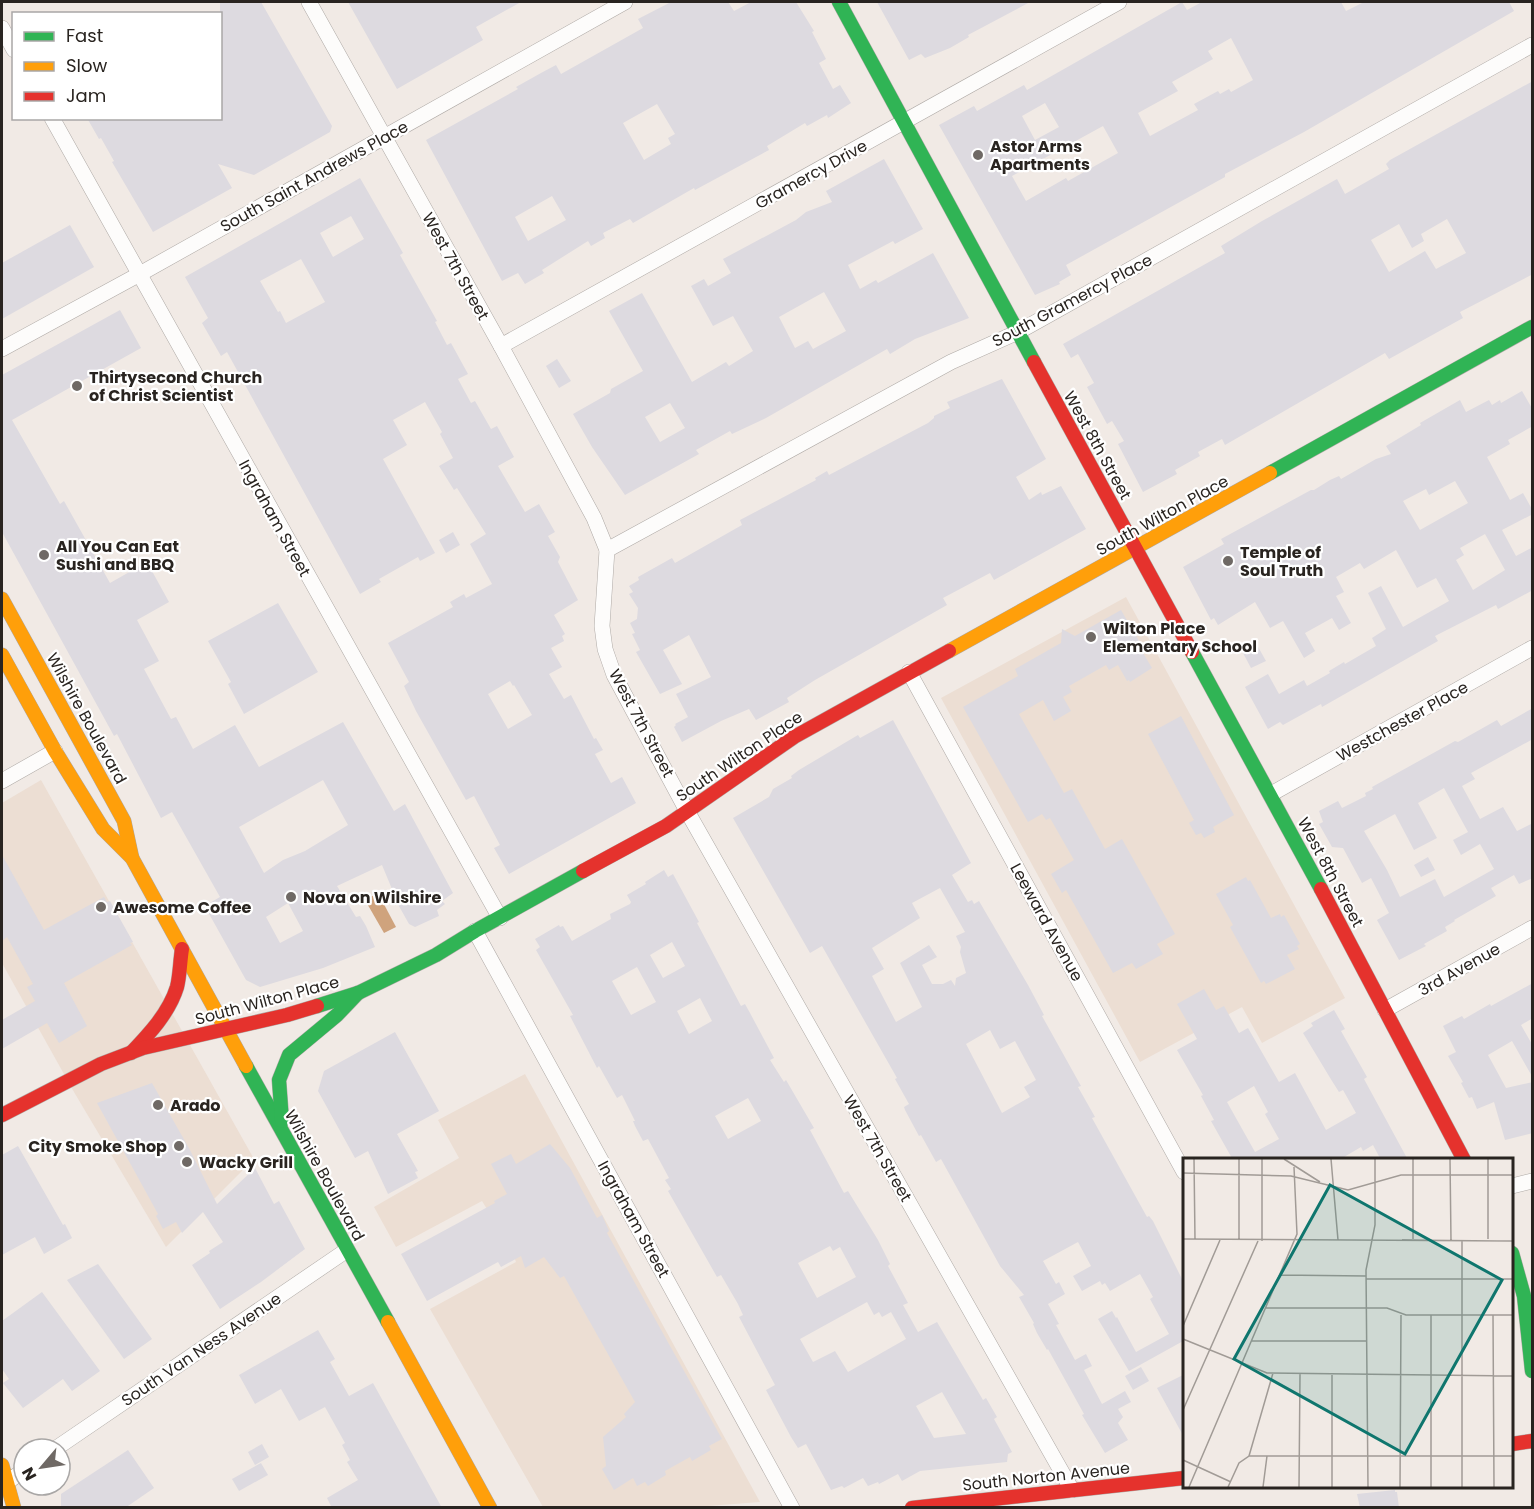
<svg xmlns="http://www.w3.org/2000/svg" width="1534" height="1509" viewBox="0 0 1534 1509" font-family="Poppins,sans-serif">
  <rect width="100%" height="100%" fill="#f1eae5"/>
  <!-- built -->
  <g fill="#ecded3">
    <path d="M1126,597L1345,998L1262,1043L1242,1007L1140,1062L941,698Z"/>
    <path d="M41,780L254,1159L166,1247L74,1092L2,963V803Z"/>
    <path d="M525,1074L760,1502L682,1508L543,1507L430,1309L516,1262L511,1248L482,1201L396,1247L374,1207L459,1158L438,1120Z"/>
  </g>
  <!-- water -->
  <path fill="#cfa37d" d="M378,893L396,927L384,933L365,900Z"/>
  <!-- building -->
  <g fill="#dddae0" fill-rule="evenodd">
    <path d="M220,2H261L332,126L330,132L254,175L218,164L232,188L153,232L112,162L114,161L101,138L99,139L87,118H220Z"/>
    <path d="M348,2H521L476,27L483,40L397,89Z"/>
    <path d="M671,2H728L734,11L751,2H796L814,31L812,32L826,59L819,63L833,89L840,85L851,103L828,118L827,115L807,126L805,123L767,146L769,150L695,190L694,188L633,223L630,219L603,233L605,238L591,246L588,241L542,270L544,273L525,284L518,273L502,281L426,140L518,89L516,87L541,73L556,65L561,74L643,28L638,19ZM657,104L675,134L668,138L671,144L644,160L623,123ZM552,196L566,220L528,241L515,217Z"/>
    <path d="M877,2H1030L968,35L969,37L950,48L925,58L921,54L909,60Z"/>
    <path d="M1182,2L1187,10L1202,2H1341L1346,11L1364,2H1509L1514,11L1304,132L1225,174V177L1066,265L1071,275L1059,282L1060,284L1035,295L939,125L974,106L977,111L1024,85L1027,90ZM1231,38L1253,80L1231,92L1229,89L1220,94L1218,91L1194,104L1198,110L1150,136L1138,113L1178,91L1172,82L1213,59L1208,51ZM1045,103L1059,127L1035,140L1022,116ZM1103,126L1118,153L1068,181L1066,178L1026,201L1012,176Z"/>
    <path d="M1533,81V274L1460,312L1463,318L1389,359L1385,353L1225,445L1222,439L1198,452L1200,456L1175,470L1177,474L1143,492L1118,444L1124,441L1112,421L1107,424L1087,387L1094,383L1078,354L1071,358L1063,344L1225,253L1221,246L1262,221L1337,179L1345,194L1389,169L1386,164L1390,160ZM1447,219L1466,253L1436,269L1425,251L1389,272L1371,240L1399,224L1412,248L1424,241L1421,234Z"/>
    <path d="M884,159L923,229L895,244L893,241L848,265L860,289L876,280L878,283L933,253L969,318L915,339L890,354L887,349L766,418L732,434L730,431L696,450L699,454L625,495L592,447L573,414L610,393L611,389L643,371L609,311L642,293L692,382L726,362L729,366L753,351L733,316L713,326L691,286L704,279L708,286L731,273L723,259L796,220L806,212L832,202L826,191ZM824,292L846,331L813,349L808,341L795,348L779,317ZM670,403L685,428L660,442L645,417Z"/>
    <path d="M360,178L403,253L400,255L437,321L435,322L447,345L451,343L468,374L458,379L471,403L475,401L491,429L497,426L514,457L498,466L525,512L539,504L555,532L548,536L560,557L558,562L578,600L554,615L565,634L562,636L564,641L551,648L562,667L549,674L564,699L571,695L594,739L596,738L603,750L595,754L611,783L622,777L636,803L509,874L494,848L500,845L474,796L466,800L416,711L404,686L409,682L388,643L453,607L450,602L464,594L466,598L492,584L470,544L486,534L457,488L454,490L439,466L453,458L440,434L442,432L425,402L393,420L407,445L383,459L435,553L420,561L418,557L379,579L381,582L360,594L227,352L221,356L202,323L208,318L185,277ZM351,216L364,239L333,257L320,233ZM301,259L325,302L286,323L280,311L278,312L260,281ZM510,681L513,686L514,685L532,715L508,729L488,694Z"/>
    <path d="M70,225L94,267L2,319V263Z"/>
    <path d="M120,310L141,348L12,420L60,504L64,501L110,583L147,562L169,602L137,620L159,661L144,669L171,719L176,717L193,749L235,725L259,767L343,722L394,811L405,804L453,893L442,901L445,904L437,910L439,916L415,927L409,924L390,890L392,889L382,865L337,886L356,917L360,916L366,926L375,947L323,968L260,987L246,980L208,912L212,910L208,904L220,897L172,812L161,818L117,734L114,736L2,532V375ZM323,780L348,825L305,851L283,860L264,873L239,827ZM288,903L303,931L280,943L266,917Z"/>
    <path d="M557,359L571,381L559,388L546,366Z"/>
    <path d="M1002,379L1046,459L1016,477L1029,500L1041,492L1042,495L1061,486L1086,529L994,580L990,573L943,598L947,605L815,680L787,698L789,702L756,720L749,709L721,721L682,742L674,727L676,725L675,724L688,717L676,694L711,677L689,635L663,650L682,684L660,694L636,652L640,650L632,634L635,633L630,623L637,619L638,608L629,594L633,592L629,586L639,580L638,577L672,558L675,563L742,525L740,520L816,480L815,478L827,471L829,475L928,423L934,418V416L950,408L947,402Z"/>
    <path d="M1522,391L1533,410V426L1508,440L1510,444L1487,457L1510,500L1523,493L1533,511V514L1502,530L1516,556L1533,547V590L1498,609L1496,605L1435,636L1438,641L1322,707L1321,704L1283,725L1280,722L1268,729L1245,687L1268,674L1279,694L1304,680L1307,686L1330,673L1329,671L1344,662L1345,664L1376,646L1372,638L1386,629L1368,593L1381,586L1403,627L1449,601L1436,578L1417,588L1396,550L1364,569L1360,563L1336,577L1344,592L1336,596L1351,623L1339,630L1332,618L1305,633L1315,651L1304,658L1283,621L1270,628L1255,602L1218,625L1214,618L1211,620L1183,567L1224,544L1221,539L1311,490H1314L1330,480L1339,476L1341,479L1376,459L1391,454L1386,446L1421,425L1420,423L1460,400L1466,412L1489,400L1492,405L1500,400L1501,403ZM1455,481L1468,503L1420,530L1403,501L1426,489L1429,495ZM1485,534L1505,570L1473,590L1456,560L1464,555L1460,548Z"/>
    <path d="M453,532L460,545L446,553L439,540Z"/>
    <path d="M278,603L318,672L244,714L228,684L231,682L208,641Z"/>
    <path d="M1121,610L1142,646L1140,648L1152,668L1130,682L1129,680L1127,681L1118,665L1109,670L1106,665L1069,686L1072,692L1063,697L1071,711L1054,721L1043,700L1019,714L1064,793L1072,789L1105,849L1122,839L1175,934L1157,944L1163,954L1136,969L1132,963L1113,973L1066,890L1062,893L1051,874L1074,860L1050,818L1046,820L1042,814L1028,822L963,707L1018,676L1015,669L1061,643L1062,629L1075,636Z"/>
    <path d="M1257,645L1266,661L1251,668L1243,653Z"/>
    <path d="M1533,708V739L1471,773L1475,779L1462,786L1480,819L1503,807L1517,831L1533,823V878L1519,884L1514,875L1491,888L1496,896L1454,920L1455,921L1445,927L1447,931L1424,944L1426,946L1399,960L1377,920L1389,913L1371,878L1362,883L1343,848L1332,847L1319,824L1323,822L1319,811L1338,801L1342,808L1366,796L1365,793L1373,789L1372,787L1455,741L1458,742L1497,720L1501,726ZM1444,788L1468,832L1453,840L1461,855L1480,844L1494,869L1444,897L1435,879L1400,897L1387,870L1364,831L1395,814L1414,850L1437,838L1418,803Z"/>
    <path d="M1181,716L1234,815L1213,827L1215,832L1204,838L1201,833L1196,835L1189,823L1194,820L1148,734Z"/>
    <path d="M893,720L971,863L952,875L968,902L972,900L974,904L979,901L1028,985L1044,1015L1042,1016L1081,1086L1078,1087L1095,1117L1092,1118L1147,1217L1149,1216L1153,1221L1185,1285V1340L1129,1371L1098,1319L1112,1311L1116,1318L1117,1317L1136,1352L1169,1334L1150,1299L1153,1297L1140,1274L1110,1291L1105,1283L1102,1285L1100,1281L1082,1291L1073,1276L1091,1266L1078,1242L1043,1261L1056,1284L1059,1282L1065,1294L1048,1304L1059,1324L1056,1325L1075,1360L1086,1354L1092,1366L1084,1370L1102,1404L1125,1391L1131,1402L1118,1409L1123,1417L1118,1423L1128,1440L1105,1453L1082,1415L1084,1414L1048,1349L1047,1350L1037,1333L1033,1324L1034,1323L1019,1297L1024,1295L1000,1266L941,1159L936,1162L921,1135L919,1136L905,1110L904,1107L909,1104L895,1079L897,1078L822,946L810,953L733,818L769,797L773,789L792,778L791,776L799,770L858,735L860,738ZM940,888L965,932L956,936L961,947L960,952L966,973L956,978L955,986L951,980L943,984H932L922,965L937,957L929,945L900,963L922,1007L896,1022L872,976L884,969L872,948L920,918L912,903ZM990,1030L1000,1049L1015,1041L1036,1080L1024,1087L1030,1097L1002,1113L966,1044Z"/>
    <path d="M2,855L44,930L104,897L107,902L110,901L133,942L130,943L132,945L64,983L87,1026L59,1043L47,1023L2,1049V1020L35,1001L27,987L33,984L7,937L2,941Z"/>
    <path d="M1428,857L1435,870L1421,877L1414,865Z"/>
    <path d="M664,870L668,877L673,874L699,922L697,923L741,1006L745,1004L750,1013L774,1058L770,1060L784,1082L786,1080L814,1128L810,1130L844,1193L848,1191L878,1240L890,1264L888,1266L908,1303L903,1305L918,1332L937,1322L983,1400L986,1398L997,1417L994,1419L1012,1452L1008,1454L1007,1462L920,1471L902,1481L898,1474L879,1484L878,1482L868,1486L863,1478L844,1488L842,1486L831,1490L806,1444L798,1448L791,1437L766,1390L775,1385L739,1317L743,1315L738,1304L721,1275L717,1277L668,1191L671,1189L665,1180L669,1178L648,1139L643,1141L635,1126L633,1121H635L622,1095L617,1098L599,1066L597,1068L570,1016L573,1015L536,950L540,947L535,939L559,925L560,927L563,926L572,941L611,919L610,914L630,904L631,902L627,895L646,884L645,882ZM672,942L685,966L663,978L650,955ZM637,967L656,1002L631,1015L612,981ZM700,998L712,1021L689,1034L677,1011ZM748,1098L761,1121L728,1139L715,1116ZM830,1246L833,1251L840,1247L856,1277L817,1298L798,1263ZM867,1302L874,1315L879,1312L882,1317L891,1312L906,1339L848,1372L835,1351L813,1362L800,1339ZM942,1392L966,1434L934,1438L916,1406Z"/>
    <path d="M1246,877L1248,881L1250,880L1271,918L1280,914L1281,917L1284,915L1300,944L1297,946L1299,949L1287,955L1295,969L1266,984L1264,981L1261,983L1230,927L1233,925L1216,894Z"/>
    <path d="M1533,983V1018L1521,1025L1533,1046V1078L1512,1041L1488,1055L1506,1088L1533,1082V1133L1505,1140L1494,1102L1477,1109L1472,1097L1469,1098L1461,1083L1463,1082L1448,1056L1456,1052L1443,1026L1462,1016L1464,1019L1490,1004L1491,1006Z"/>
    <path d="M1204,989L1216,1010L1224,1006L1239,1033L1248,1028L1279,1082L1295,1073L1326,1130L1356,1113L1343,1090L1339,1092L1332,1081L1303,1033L1313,1026L1311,1023L1334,1010L1345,1029L1341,1031L1367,1077L1364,1079L1408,1160H1381L1373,1145L1363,1151L1361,1147L1339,1160H1233L1211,1121L1214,1120L1201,1096L1203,1095L1177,1050L1197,1039L1177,1004ZM1254,1086L1268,1112L1265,1114L1279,1139L1255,1152L1227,1102Z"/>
    <path d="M395,1032L439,1111L397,1134L418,1171L415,1172L418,1178L388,1194L368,1151L355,1158L318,1091L324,1071Z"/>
    <path d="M152,1083L190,1150L217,1204L255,1168L274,1204L279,1201L305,1249L261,1282L220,1309L192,1265L210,1253L209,1251L223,1242L203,1212L182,1233L176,1222L163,1229L156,1216L158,1214L97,1103Z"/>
    <path d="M550,1144L570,1168L597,1218L602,1215L609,1231L607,1233L722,1439L709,1446L711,1450L692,1461L690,1457L665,1471L666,1475L648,1486L645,1482L637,1486L633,1478L614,1490L602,1469L606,1466L603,1437L626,1417L624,1414L635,1402L564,1276L560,1278L544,1257L525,1268L521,1256L501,1267L498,1262L427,1301L401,1254L495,1203L494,1201L507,1194L491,1164L511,1154L516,1164Z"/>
    <path d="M18,1146L63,1225L65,1224L72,1238L44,1254L35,1237L2,1255V1155Z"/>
    <path d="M98,1264L152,1339L124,1359L67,1280Z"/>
    <path d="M42,1292L100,1371L72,1391L63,1379L23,1408L3,1383L9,1379L2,1369V1321Z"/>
    <path d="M318,1330L335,1359L330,1362L349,1396L373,1383L442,1508H332L327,1498L358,1480L347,1462L350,1460L342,1445L345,1443L325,1407L299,1421L281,1389L255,1404L239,1375Z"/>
    <path d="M1141,1367L1149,1381L1133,1390L1125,1376Z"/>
    <path d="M1185,1374V1439L1157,1388Z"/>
    <path d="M262,1444L269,1457L255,1465L248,1452Z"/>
    <path d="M128,1450L154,1488L125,1508H61V1494Z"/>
    <path d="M261,1463L268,1475L239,1491L232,1479Z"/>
    <path d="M1395,1490V1492H1397L1399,1508H1360L1357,1494Z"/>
  </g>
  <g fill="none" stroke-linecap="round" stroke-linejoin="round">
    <!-- street casing -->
    <g stroke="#aea9a5" stroke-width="16">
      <g id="street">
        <path d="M309,2L501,346L594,518L607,550L602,626L605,649L614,675L687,811L1072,1490"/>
        <path d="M2,28L14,50"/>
        <path d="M52,118L500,918"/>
        <path d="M501,346L1119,2"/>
        <path d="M2,349L138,275L625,2"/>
        <path d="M607,550L951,362L1018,332L1532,45"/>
        <path d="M909,672L1184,1172"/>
        <path d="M2,781L55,751"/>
        <path d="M1271,794L1532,648"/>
        <path d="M475,931L792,1508"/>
        <path d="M1385,1010L1532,928"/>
        <path d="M1512,1186L1532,1181"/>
        <path d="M55,1449L347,1250"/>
        <path d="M2,1486L24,1470"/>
      </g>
    </g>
    <!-- fast casing -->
    <g stroke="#aea9a5" stroke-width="15">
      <g id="fast">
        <path d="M839,2L1034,362"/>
        <path d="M1270,473L1532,327"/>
        <path d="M1192,652L1321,889"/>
        <path d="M317,1006L358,993L436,955L475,931L583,871"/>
        <path d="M246,1066L388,1322"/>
        <path d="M282,1121L279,1080L289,1055L337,1015L358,993"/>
        <path d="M1512,1253L1524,1296L1532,1371"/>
      </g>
    </g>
    <!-- slow casing -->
    <g stroke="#aea9a5" stroke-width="15">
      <g id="slow">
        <path d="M2,599L124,821L132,858"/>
        <path d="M949,651L1270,473"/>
        <path d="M2,655L55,751L103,829L132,858L246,1066"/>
        <path d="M388,1322L490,1508"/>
        <path d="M2,1465L14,1508"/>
      </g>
    </g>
    <!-- jam casing -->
    <g stroke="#aea9a5" stroke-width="15">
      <g id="jam">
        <path d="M1034,362L1192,652"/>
        <path d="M583,871L666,826L794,737L949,651"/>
        <path d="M1321,889L1464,1160"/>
        <path d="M131,1053C149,1034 169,1013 177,987C180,975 180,961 182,949"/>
        <path d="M2,1115L101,1064L143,1048L287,1015L317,1006"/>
        <path d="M1512,1444L1532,1441"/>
        <path d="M912,1508L1184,1478"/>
      </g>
    </g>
    <!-- street -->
    <use href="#street" stroke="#fdfcfb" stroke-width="15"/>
    <!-- fast -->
    <use href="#fast" stroke="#30b455" stroke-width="14"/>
    <!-- slow -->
    <use href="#slow" stroke="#ff9f0a" stroke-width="14"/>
    <!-- jam -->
    <use href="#jam" stroke="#e5322d" stroke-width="14"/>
  </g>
  <!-- markers -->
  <g fill="#6f6965" stroke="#fff" stroke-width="2">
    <circle cx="978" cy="155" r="6"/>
    <circle cx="77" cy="386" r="6"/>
    <circle cx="44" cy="555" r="6"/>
    <circle cx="1228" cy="561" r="6"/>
    <circle cx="1091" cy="637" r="6"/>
    <circle cx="291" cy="897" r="6"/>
    <circle cx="101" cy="907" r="6"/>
    <circle cx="158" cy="1105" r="6"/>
    <circle cx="179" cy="1146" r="6"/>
    <circle cx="187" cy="1162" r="6"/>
  </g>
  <g text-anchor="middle" stroke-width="4.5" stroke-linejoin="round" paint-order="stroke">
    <!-- poi labels -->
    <g font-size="16" font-weight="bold" fill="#292420" stroke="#fff" text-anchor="start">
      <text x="990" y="152">Astor Arms<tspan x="990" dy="18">Apartments</tspan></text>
      <text x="89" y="383">Thirtysecond Church<tspan x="89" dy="18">of Christ Scientist</tspan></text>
      <text x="56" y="552">All You Can Eat<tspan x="56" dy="18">Sushi and BBQ</tspan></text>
      <text x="1240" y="558">Temple of<tspan x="1240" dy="18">Soul Truth</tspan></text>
      <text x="1103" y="634">Wilton Place<tspan x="1103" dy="18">Elementary School</tspan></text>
      <text x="303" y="903">Nova on Wilshire</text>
      <text x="113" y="913">Awesome Coffee</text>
      <text x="170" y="1111">Arado</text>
      <text x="167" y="1152" text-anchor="end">City Smoke Shop</text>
      <text x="199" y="1168">Wacky Grill</text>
    </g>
    <!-- street labels -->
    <g font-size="16" fill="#292420" stroke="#fff">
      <text transform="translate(811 174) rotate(-29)" y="6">Gramercy Drive</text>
      <text transform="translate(314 176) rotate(-29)" y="6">South Saint Andrews Place</text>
      <text transform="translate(456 266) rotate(61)" y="6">West 7th Street</text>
      <text transform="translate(1072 300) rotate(-28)" y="6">South Gramercy Place</text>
      <text transform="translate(1098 445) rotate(61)" y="6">West 8th Street</text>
      <text transform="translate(1162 515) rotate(-29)" y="6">South Wilton Place</text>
      <text transform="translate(275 518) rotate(61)" y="6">Ingraham Street</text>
      <text transform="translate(87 718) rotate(61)" y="6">Wilshire Boulevard</text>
      <text transform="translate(1402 721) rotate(-29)" y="6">Westchester Place</text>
      <text transform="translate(642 723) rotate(62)" y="6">West 7th Street</text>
      <text transform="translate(739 756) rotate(-34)" y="6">South Wilton Place</text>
      <text transform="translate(1331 872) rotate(62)" y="6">West 8th Street</text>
      <text transform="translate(1047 922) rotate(61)" y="6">Leeward Avenue</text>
      <text transform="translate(1459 969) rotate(-29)" y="6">3rd Avenue</text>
      <text transform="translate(267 1000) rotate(-15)" y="6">South Wilton Place</text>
      <text transform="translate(878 1148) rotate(60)" y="6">West 7th Street</text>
      <text transform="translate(325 1175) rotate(61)" y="6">Wilshire Boulevard</text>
      <text transform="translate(634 1219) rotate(61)" y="6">Ingraham Street</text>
      <text transform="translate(201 1349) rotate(-34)" y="6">South Van Ness Avenue</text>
      <text transform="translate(1046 1476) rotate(-6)" y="6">South Norton Avenue</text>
    </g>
  </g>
  <!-- overview -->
  <g transform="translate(1183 1158)">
    <rect width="330" height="330" fill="#f1eae5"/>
    <path fill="none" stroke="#a19b96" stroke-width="1.5" d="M11,1L12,82M56,1V81M79,1V83M101,1L137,24M148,1L155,82M230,1V81M267,1L268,83M305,1V81M0,15L108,18L165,32L218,17H330M0,81L330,83M219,82L314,83M279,82V329M96,117L183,118M183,121H330M82,150H204L223,157H330M248,157V329M310,157L311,329M0,168L37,82M0,181L84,215L330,218M68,183H183M149,217V329M0,252L75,83M66,298H330M0,302L48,324M6,329L114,76L111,9M45,329L56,305L66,298L90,215M80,329L84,298M116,329L117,216M185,329L183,112L192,67V1M217,329L218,157"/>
    <path fill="#0f766e" fill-opacity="0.15" stroke="#0f766e" stroke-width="3" d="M147,27L319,122L222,296L51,201Z"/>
    <rect width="330" height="330" fill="none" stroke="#292420" stroke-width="3"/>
  </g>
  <!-- border -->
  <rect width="1534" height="1509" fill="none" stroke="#292420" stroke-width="6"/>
  <!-- legend -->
  <rect x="12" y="12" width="210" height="108" fill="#ffffff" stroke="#a9a7a6" stroke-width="1.5"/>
  <rect x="24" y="32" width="30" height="9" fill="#30b455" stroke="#a9a7a6" stroke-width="1.5"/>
  <text x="66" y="42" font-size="18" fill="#292420">Fast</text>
  <rect x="24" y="62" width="30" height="9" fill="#ff9f0a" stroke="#a9a7a6" stroke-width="1.5"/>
  <text x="66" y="72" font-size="18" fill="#292420">Slow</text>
  <rect x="24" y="92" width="30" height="9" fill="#e5322d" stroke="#a9a7a6" stroke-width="1.5"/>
  <text x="66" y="102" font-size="18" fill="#292420">Jam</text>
  <!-- north arrow -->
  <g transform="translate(42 1467) rotate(241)"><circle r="28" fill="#ffffff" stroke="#a9a7a6" stroke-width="1.5"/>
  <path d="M0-4.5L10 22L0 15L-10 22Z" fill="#6f6965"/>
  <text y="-9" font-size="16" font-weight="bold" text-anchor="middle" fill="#292420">N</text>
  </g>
</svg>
